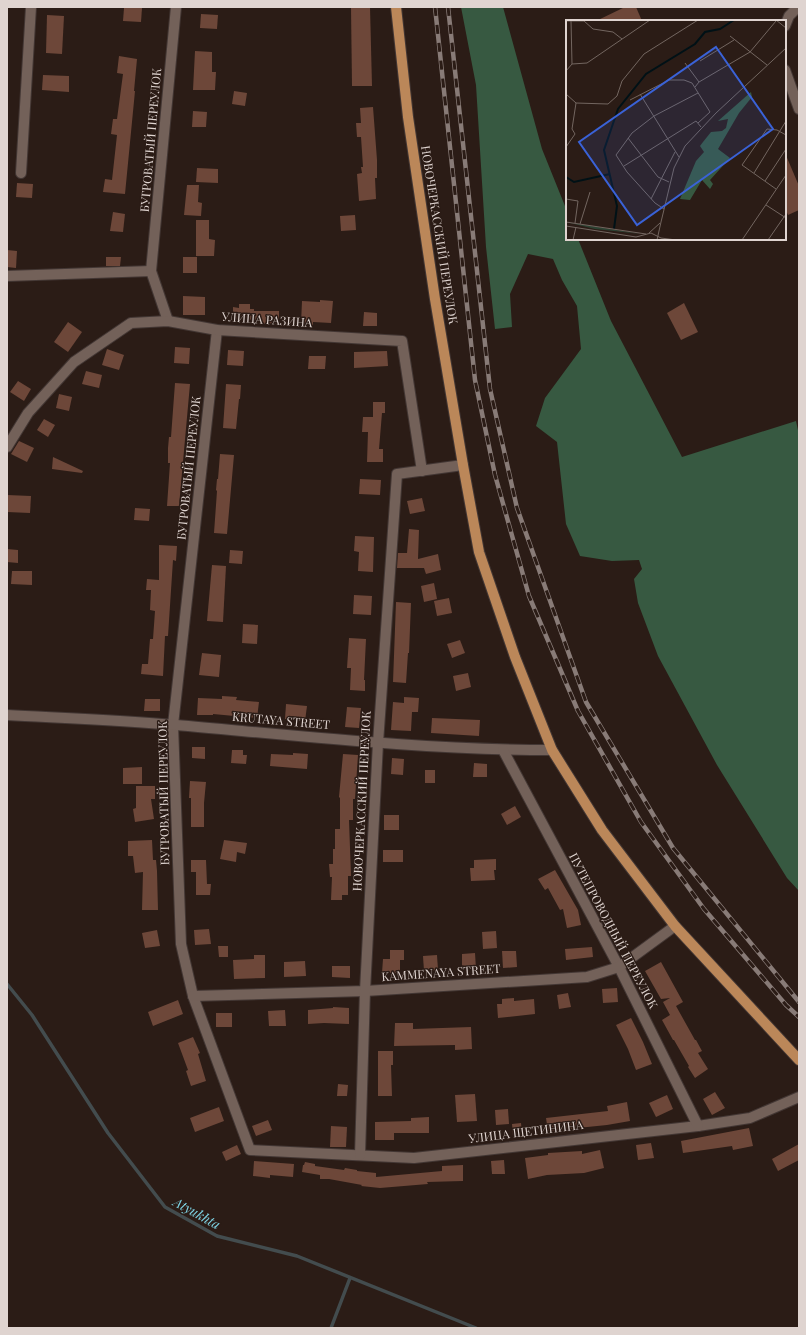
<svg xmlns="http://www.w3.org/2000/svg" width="806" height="1335" viewBox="0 0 806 1335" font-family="'Playfair Display',serif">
  <rect width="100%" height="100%" fill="#2b1c16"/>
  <!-- forest -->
  <path fill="#375941" d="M461,7H503L542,149L567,211V239H578L611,321L682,457L796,421L799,435V891L787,878L717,765L658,656L638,603L634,579L642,569L639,560L612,561L580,556L566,524L557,442L536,426L545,398L581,349L577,306L562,280L553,259L528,254L510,294L512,327L495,329L486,247L476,85Z"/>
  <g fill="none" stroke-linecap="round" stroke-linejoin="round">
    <!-- stream -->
    <g stroke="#434c4e" stroke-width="3.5">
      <path d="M7,984L32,1015L108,1133L165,1207L217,1236L297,1256L476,1328"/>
      <path d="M331,1328L350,1278"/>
    </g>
  </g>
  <!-- building -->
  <g fill="#6d4739">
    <path d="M351,7H370L372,86H352Z"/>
    <path d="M625,7H636L642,21H596Z"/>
    <path d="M124,8H142L141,22L123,21Z"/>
    <path d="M201,14L218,15L217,29L200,28Z"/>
    <path d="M47,15L64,16L62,54L46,53Z"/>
    <path d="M195,51L212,52V72H216L215,90H193Z"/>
    <path d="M119,56L137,59L134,91H135L125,194L103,192L105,179L112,180L117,135L111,134L113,119H117L123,74L117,73Z"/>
    <path d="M43,75L69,76V92L42,90Z"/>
    <path d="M234,91L247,93L245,106L232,104Z"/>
    <path d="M373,107L377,160V178H375L376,199L359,201L357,174L362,173L361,167H363L361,137H357L356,123H361L360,108Z"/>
    <path d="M193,111L207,112L206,127H192Z"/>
    <path d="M785,153L799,186V210L788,215L785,208Z"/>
    <path d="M197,168L218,169V183L196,182Z"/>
    <path d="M17,183L33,184L32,198L16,197Z"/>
    <path d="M187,185H199L198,202L202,203L201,216L184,215Z"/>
    <path d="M113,212L125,214L123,232L110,231Z"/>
    <path d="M355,215L356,230L341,231L340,216Z"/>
    <path d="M196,220H209V239L215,240L214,256H196Z"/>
    <path d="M7,250L17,251L16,268L7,267Z"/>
    <path d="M106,257H121L120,266H106Z"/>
    <rect x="183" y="257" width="14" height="16"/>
    <path d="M183,296L205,297V315H183Z"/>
    <path d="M320,300L333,301L331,323L313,322V325L301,324L302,301L320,302Z"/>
    <path d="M684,303L698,332L681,340L667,313Z"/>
    <path d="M239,304H250V309H254V311H279V324H262V320L233,319V307L239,308Z"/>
    <path d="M364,312L377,313V326H363Z"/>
    <path d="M68,322L82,332L68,352L54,342Z"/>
    <path d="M175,347L190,348L189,364L174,363Z"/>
    <path d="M107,349L124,355L119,370L102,365Z"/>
    <path d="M228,350L244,351L243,366L227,365Z"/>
    <path d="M387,351L388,366L354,368V352Z"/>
    <path d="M309,356H326L325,369H308Z"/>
    <path d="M86,371L102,375L99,388L82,384Z"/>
    <path d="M18,381L31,389L24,401L10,392Z"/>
    <path d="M175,383L190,384L179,506H167L170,463H168V448L169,437H171Z"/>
    <path d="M226,384L241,385L240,399H239L236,429L223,428Z"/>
    <path d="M59,394L72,397L69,411L56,408Z"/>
    <path d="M373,402H385V413H382L379,449H383V462H367L368,432H362L363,417H373Z"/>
    <path d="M44,419L55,425L48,437L37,430Z"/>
    <path d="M19,441L34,448L27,462L11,454Z"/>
    <path d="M220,454L234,455L227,534L214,533L217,491L216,490L217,479H218Z"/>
    <path d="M53,457L83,471L82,473L52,469Z"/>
    <path d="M360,479L381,480L380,495L359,494Z"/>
    <path d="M7,495L31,496L30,513L7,512Z"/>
    <path d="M422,498L425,511L410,514L407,501Z"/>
    <path d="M135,508L150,509L149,521L134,520Z"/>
    <path d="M409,529L419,530L418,559L438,554L441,570L426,574L424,568H397L398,553H407Z"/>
    <path d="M355,536L374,537L373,572L358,571L359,552L354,551Z"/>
    <path d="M159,545L177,546L176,561L173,560L168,636H165L163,676L141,674L142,664H148L150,639H153L155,611L150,610L151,590H146L147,579L159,580Z"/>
    <path d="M7,549L18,550V563L7,562Z"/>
    <path d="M230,550L243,551L242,564L229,563Z"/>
    <path d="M212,565L226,566L223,622L207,621Z"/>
    <path d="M12,571H32V585L11,584Z"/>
    <path d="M434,583L437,599L424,602L421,586Z"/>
    <path d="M354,595L372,596L371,615L353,614Z"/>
    <path d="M449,598L452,613L437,616L434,601Z"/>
    <path d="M396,602L411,603L409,653H408L406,683L393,682Z"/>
    <path d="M243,624L258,625L257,644L242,643Z"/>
    <path d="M349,638L366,639L364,680H365V691L350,690L351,668H347Z"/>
    <path d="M460,640L465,653L452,658L447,644Z"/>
    <path d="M202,653L221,655L219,677L199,675Z"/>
    <path d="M468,673L471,687L456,691L453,676Z"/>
    <path d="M222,696L237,697L236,700L259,702L257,718L213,714V715H197L198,698L222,699Z"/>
    <path d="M404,697L419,698L418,712H412L411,731L391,730L393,702L404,703Z"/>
    <path d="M145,699H160V711H144Z"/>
    <path d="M286,704L307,706L305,721L285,719Z"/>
    <path d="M347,707L361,708L359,728L345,727Z"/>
    <path d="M432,718L480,720L479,736L431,733Z"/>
    <path d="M192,747H205V759L192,758Z"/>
    <path d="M232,750H243V755H247L246,764L231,763Z"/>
    <path d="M293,753L308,754L307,769L270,766L271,754L293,755Z"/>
    <path d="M343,754L358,755L355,799H353V820H349L351,876H348V895H342V900H331L332,877H330L329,864H333V849H335V829H340V798L339,797Z"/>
    <path d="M392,758L404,759L403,775L391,774Z"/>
    <path d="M474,763L487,764V777H473Z"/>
    <path d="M142,767V784H123V768Z"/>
    <rect x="425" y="770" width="10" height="13"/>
    <path d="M190,781L206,782L204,803V827H191V798H189Z"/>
    <path d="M136,786H155V799H151L154,819L135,822L133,809L136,808Z"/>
    <path d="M515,806L521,817L507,825L501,814Z"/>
    <rect x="384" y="815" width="15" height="15"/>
    <path d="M152,840L153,860H156L157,871L158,910H142L143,872L135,873L133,856H128V841Z"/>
    <path d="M224,840L247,843L245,854L237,852L236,862L220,859Z"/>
    <rect x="383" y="850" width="20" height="12"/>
    <path d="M496,859V870H494L495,880L471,881L470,868H474V860Z"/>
    <path d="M191,860H206L207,884H211L210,895H196V872H191Z"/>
    <path d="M555,870L578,910L581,925L567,928L563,909L560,910L548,888L545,890L538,879Z"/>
    <path d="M209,929L211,944L195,945L194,930Z"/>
    <path d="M157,930L160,946L145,948L142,933Z"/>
    <path d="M496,931L497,948L483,949L482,932Z"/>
    <path d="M218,946H228V957H219Z"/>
    <path d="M592,947L593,957L566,960L565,949Z"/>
    <path d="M390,950H404V960H400V973H382L383,959H390Z"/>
    <path d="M502,951H516L517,967L503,968Z"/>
    <path d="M475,953L476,969H462V954Z"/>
    <path d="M254,955H265V978L234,979L233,960L254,959Z"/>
    <path d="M437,955L438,970L424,971L423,956Z"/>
    <path d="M305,961L306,976L284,977V962Z"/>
    <path d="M661,962L683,1002L676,1006L695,1040H696L702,1051L698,1053L708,1069L695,1078L688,1067L689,1066L674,1040H673L662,1020L670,1015L663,1002L670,998L661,999L645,971Z"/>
    <path d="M332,966H350V978L332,977Z"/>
    <path d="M617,988L618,1002L603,1003L602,989Z"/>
    <path d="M568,993L571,1007L559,1009L557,995Z"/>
    <path d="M514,998V1001L534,999L535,1014L498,1018L497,1004H502V999Z"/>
    <path d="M178,1000L183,1014L153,1026L148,1012Z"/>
    <path d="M333,1007L349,1008V1024L324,1023L308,1024V1010L333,1008Z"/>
    <path d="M285,1010L286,1026H269L268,1011Z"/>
    <rect x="216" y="1013" width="16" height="14"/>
    <path d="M631,1018L643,1042L652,1064L636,1070L628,1049L616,1025Z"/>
    <path d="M395,1023H413V1029L471,1027L472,1049L455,1050V1045L394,1046Z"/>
    <path d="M193,1037L200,1053L198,1054L206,1081L191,1086L186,1071L188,1070L178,1043Z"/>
    <path d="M378,1051H393V1065H391L392,1096H378Z"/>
    <path d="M338,1084L348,1085L347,1096H337Z"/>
    <path d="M715,1092L725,1108L712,1115L703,1099Z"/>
    <path d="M475,1094L477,1121L457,1122L455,1095Z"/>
    <path d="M667,1095L673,1109L656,1117L649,1103Z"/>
    <path d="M627,1102L630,1121L607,1125L548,1131L546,1118L608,1111L607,1106Z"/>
    <path d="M219,1107L224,1121L195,1132L190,1118Z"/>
    <path d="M508,1109L509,1124L496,1125L495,1110Z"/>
    <path d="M429,1117V1133H394V1140H375V1122L411,1121V1118Z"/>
    <path d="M268,1120L272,1130L256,1136L252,1126Z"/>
    <path d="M521,1123L522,1135L513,1136L512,1124Z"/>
    <path d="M331,1126L347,1127L346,1147H330Z"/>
    <path d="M749,1128L753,1146L733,1150L732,1146L683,1153L681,1141Z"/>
    <path d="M651,1143L654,1158L638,1160L636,1145Z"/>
    <path d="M799,1144V1160L778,1171L772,1159Z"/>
    <path d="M237,1145L241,1154L226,1161L222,1152Z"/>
    <path d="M600,1150L604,1168L584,1173L547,1175L528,1179L525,1158L548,1155V1153L582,1151V1154Z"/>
    <path d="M504,1160L505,1174H492L491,1161Z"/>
    <path d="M254,1161L294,1164L293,1177L270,1175V1178L253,1176Z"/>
    <path d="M305,1162L315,1164V1166L344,1170L345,1168L357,1170V1171L376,1173V1177L442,1171V1166L463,1165V1181L427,1182L428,1184L380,1188L361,1186L362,1185L329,1179H320V1175L302,1172L303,1165H304Z"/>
  </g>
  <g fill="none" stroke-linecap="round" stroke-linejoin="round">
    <!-- minor casing -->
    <g stroke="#433734" stroke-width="12">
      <g id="minor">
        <path d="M785,26L789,16L798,7"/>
        <path d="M785,70L799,109"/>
        <path d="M21,173L31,7"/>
        <path d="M7,276L151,271"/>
        <path d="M168,321L151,271L176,7"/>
        <path d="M217,330L173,725L181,944L193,996L250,1150L414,1158L698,1126L750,1118L799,1097"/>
        <path d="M7,447L28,413L74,362L131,323L168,321L217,330L402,341L422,471"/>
        <path d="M7,715C63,718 120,720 176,725C301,736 426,750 552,750"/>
        <path d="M503,750L619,967L698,1126"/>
        <path d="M193,996L365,991L587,977L619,967L675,926"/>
        <path d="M360,1155L365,991L378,743L397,474L463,465"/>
      </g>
    </g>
    <!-- major casing -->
    <g stroke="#433734" stroke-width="12">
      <path id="major" d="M396,7L408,117L435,299L463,465L479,552L515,657L552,750L602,830L675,926L799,1060"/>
    </g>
    <!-- minor -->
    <use href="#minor" stroke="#736159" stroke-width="10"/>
    <!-- major -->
    <use href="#major" stroke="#bb8759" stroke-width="10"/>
    <!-- rail casing -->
    <g stroke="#887b77" stroke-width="4.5">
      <g id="rail">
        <path d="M435,7L475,380L495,475L529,596L578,711L641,822L704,909L786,1005L799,1017"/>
        <path d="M448,7L490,389L517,508L586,702L673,848L799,1002"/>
      </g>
    </g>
    <!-- rail -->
    <use href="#rail" stroke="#2b1c16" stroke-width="3" stroke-dasharray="9" stroke-linecap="butt"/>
  </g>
  <g text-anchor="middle" stroke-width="3" stroke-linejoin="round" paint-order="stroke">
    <!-- street labels -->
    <g font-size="12" fill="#dfd4d0" stroke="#2b1c16">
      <text transform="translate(151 140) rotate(-85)" y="4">БУГРОВАТЫЙ ПЕРЕУЛОК</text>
      <text transform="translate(439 235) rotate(81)" y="4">НОВОЧЕРКАССКИЙ ПЕРЕУЛОК</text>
      <text transform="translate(267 320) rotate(4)" y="4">УЛИЦА РАЗИНА</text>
      <text transform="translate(189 468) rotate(-84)" y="4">БУГРОВАТЫЙ ПЕРЕУЛОК</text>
      <text transform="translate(281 721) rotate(5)" y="4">KRUTAYA STREET</text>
      <text transform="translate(164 793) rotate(-91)" y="4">БУГРОВАТЫЙ ПЕРЕУЛОК</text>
      <text transform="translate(362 801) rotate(-87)" y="4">НОВОЧЕРКАССКИЙ ПЕРЕУЛОК</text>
      <text transform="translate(613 931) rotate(62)" y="4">ПУТЕПРОВОДНЫЙ ПЕРЕУЛОК</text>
      <text transform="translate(441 973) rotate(-4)" y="4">KAMMENAYA STREET</text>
      <text transform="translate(526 1132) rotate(-7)" y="4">УЛИЦА ЩЕТИНИНА</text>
    </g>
    <!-- water labels -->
    <g font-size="13" font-style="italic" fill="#7ed4e5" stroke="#2b1c16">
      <text transform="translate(197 1213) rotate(29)" y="5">Atyukhta</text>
    </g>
  </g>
  <!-- overview -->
  <g transform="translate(566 20)">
    <rect width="220" height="220" fill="#2b1c16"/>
    <path d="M0,202L75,214L29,209Z" fill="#2c4232"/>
    <path d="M185,72L186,77L173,93L152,129L164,138L144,160L147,164L144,169L136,160L124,180L114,179L130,141L138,132L134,126L137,122L145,112L156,111L160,108L162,99L152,101Z" fill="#375941"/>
    <path fill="none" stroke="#001116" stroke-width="2" d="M0,157L8,162L44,154M48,209L51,186L38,130L52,89L80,54L129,24L139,12L154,9L168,0"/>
    <path fill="none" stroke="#736660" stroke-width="1" d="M210,0L220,8M0,1H18L27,9L47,12L56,19M5,1L6,44M164,16L201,45M134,41L168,20M119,43L133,62M0,51L6,44L21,43L84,0M129,67L133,62L184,32L210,1M0,74L10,83L42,84L51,76L56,61L78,34L132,0M74,74L113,137M64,80L103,60H118L126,63L144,92L132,103M62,118L92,157L103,162M0,127L9,114L6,109L10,83M58,146L130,101L135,107M188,153L220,101M199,161L220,129M210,169L176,145L201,109L211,110L220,115M0,179L12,181L9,203M85,179L109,132M200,185L220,198M98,189L89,183L61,152L50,135L66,113L88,96L132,73M0,202L80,214M95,202L108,148L119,126L150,93L220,28M14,204L24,172M0,206L70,217L85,213L95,218L110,220M83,213L94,203M7,220L10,207M91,220L95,202M176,220L220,155M202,220L220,194"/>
    <path fill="#3a62d7" fill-opacity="0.15" stroke="#3a62d7" stroke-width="2" d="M150,27L207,109L71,205L13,122Z"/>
    <rect width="220" height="220" fill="none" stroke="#dfd4d0" stroke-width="2"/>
  </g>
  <!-- border -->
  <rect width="806" height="1335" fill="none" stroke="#dfd4d0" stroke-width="16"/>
</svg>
